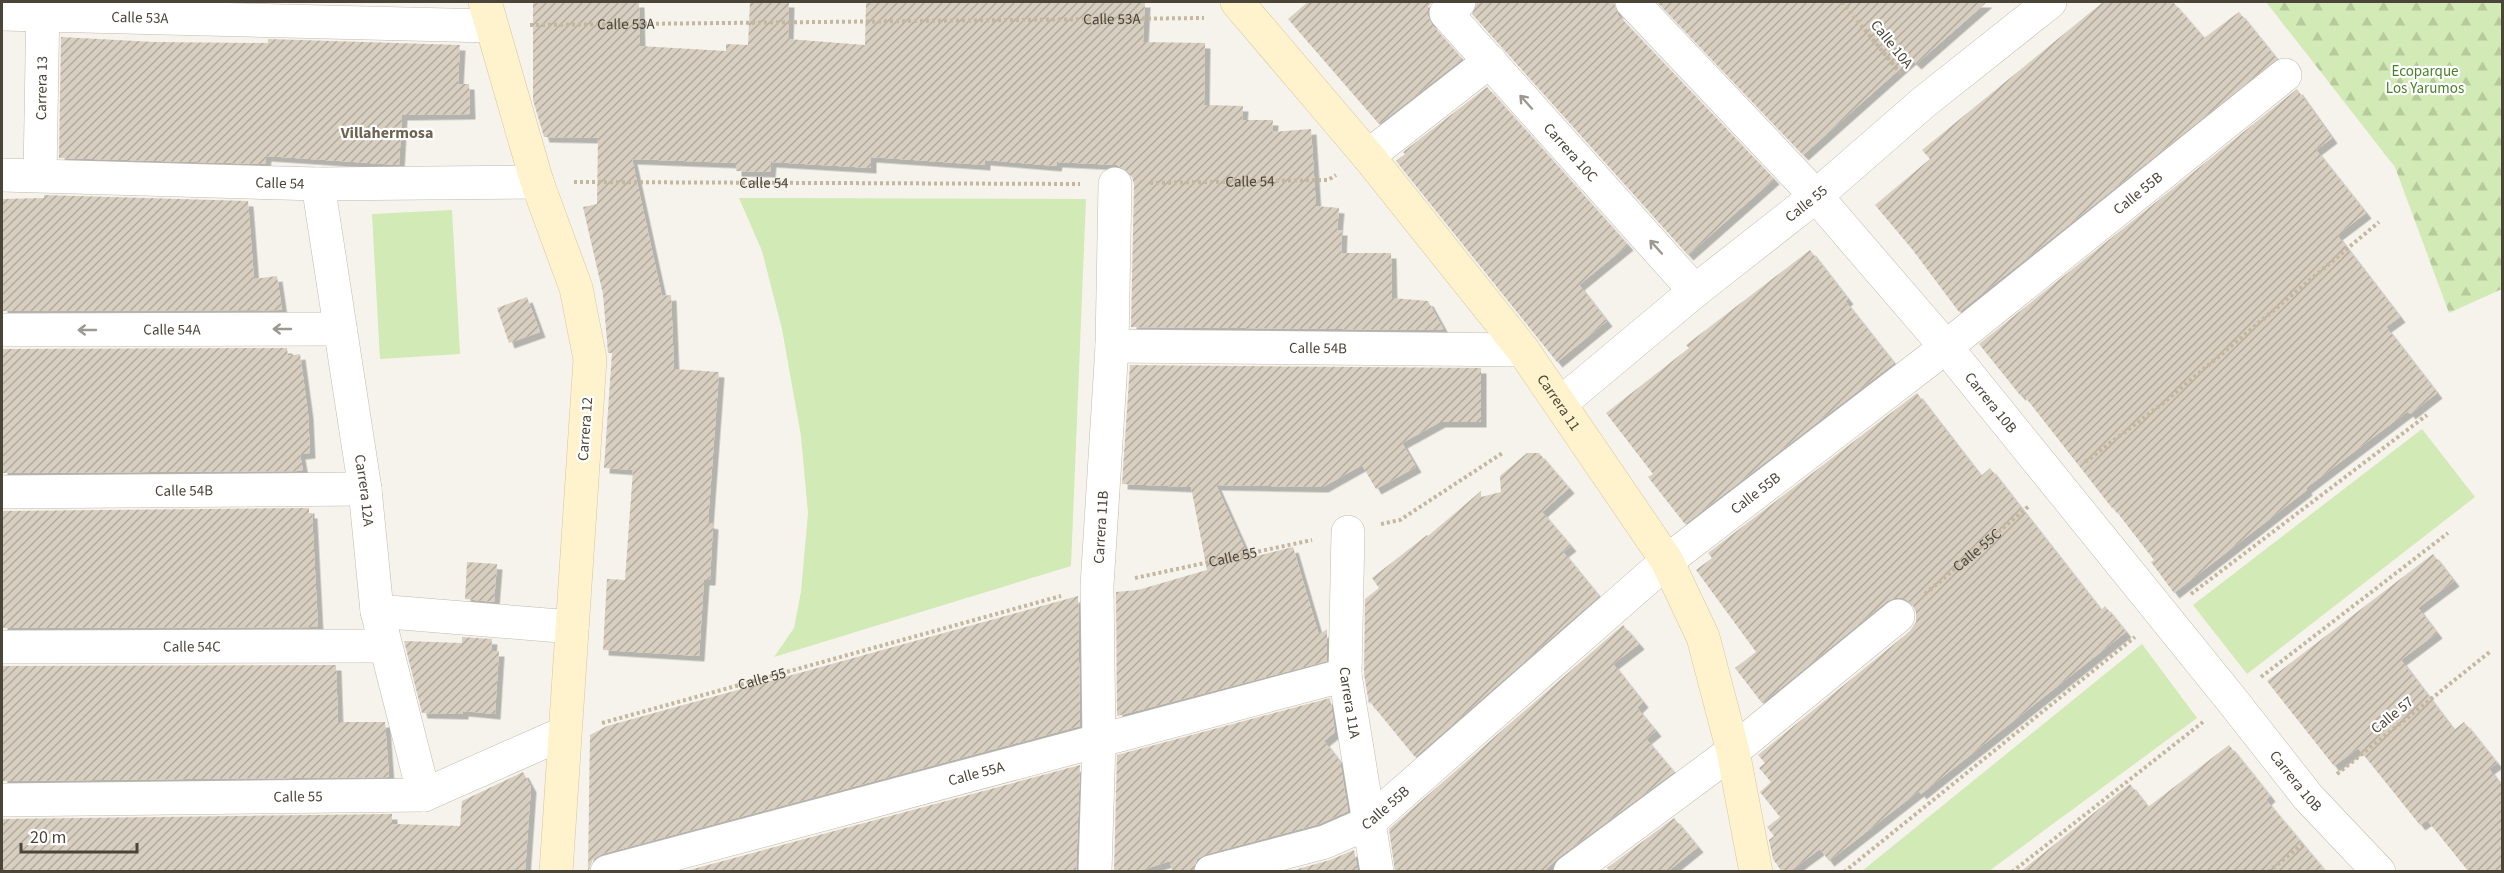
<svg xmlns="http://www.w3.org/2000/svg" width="2504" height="873" viewBox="0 0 2504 873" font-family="'Source Sans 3',sans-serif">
  <defs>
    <pattern id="forest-firs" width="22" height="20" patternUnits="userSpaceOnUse" patternTransform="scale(1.5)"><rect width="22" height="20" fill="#d2eab5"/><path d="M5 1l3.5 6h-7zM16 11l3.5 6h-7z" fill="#b6ca9c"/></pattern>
    <pattern id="building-hatch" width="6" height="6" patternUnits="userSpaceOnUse" patternTransform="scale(1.5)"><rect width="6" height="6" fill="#d8cfc1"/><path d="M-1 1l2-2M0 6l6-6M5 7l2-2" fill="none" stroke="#b1aa9e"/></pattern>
    <filter id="shadow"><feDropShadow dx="5.5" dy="5.5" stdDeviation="0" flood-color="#0004"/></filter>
  </defs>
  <rect width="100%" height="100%" fill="#f6f3ec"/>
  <!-- green -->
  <g fill="#d2eab5">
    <path d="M739,198L1086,199L1071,566L774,657L794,628L801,592L808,513L801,436L782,329L762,251Z"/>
    <path d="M452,210L460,354L380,359L372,214Z"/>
    <path d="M2422,429L2475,497L2247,674L2193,605Z"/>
    <path d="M2142,644L2197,718L1989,871H1862Z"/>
  </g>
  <!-- forest -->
  <path fill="url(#forest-firs)" d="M2266,2H2502V289L2449,313L2395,167Z"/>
  <!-- building -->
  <g fill="url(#building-hatch)" filter="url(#shadow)">
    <path d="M533,2H639L640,46L726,51V44L748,45L750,2H789L788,39L865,45L866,2H1145L1143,42L1205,43L1204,105L1243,106L1242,120H1273L1272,132L1311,129L1316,206L1339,208L1337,230H1342L1341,253H1391L1392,298L1428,301L1444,330L1131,327L1134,184L1131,174L1117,165L1057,162L1056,166L985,160V165L871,157V168L771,162L770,172L736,171V163L632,159L662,296L671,295L674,369L719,372L708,523L713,524L710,580H704L699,656L603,650L607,579L625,580L633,470L604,468L612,353H608L603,294L583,207L597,204L598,138L544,137L533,100Z"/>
    <path d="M1308,2H1432L1428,7V16L1432,25L1462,59L1379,124L1288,19Z"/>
    <path d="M1477,2H1614L1618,15L1774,179L1688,255L1472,14Z"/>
    <path d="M1657,2H1987L1916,64L1911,59L1803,155Z"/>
    <path d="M2103,2H2173L2204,38L2239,12L2277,59L1959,312L1912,249L1875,205L1930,159L1922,150Z"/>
    <path d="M61,37L154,42L268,43V39L460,45L458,84H469L470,114L402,115L399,165L266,156L265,164L59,158Z"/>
    <path d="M1487,87L1628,245L1579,285L1607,321L1557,362L1396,161L1405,154L1403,152Z"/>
    <path d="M2297,89L2332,138L2316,150L2366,213L2337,235L2400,317L2386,327L2437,393L2410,414L2408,411L2306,488L2307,490L2174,593L2151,562L2154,560L2113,507L2112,508L2022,393L2020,395L1979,344Z"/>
    <path d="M44,195L248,201L254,279L277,276L282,310L2,311V199L44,198Z"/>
    <path d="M1810,250L1848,299L1845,301L1894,363L1685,524L1648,477L1653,474L1606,413L1689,348L1686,345Z"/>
    <path d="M527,297L540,332L509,343L497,308Z"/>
    <path d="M287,348L288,356L300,354L308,413L310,453L300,454L303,471L2,473V349Z"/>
    <path d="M1130,365L1481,368V422H1440L1402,443L1416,467L1376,489L1362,465L1323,487L1216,485L1249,558L1293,547L1319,635L1327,629V661L1117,716L1116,592L1138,590L1207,570L1191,487L1122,484Z"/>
    <path d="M1917,393L1981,476L1990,468L2101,610L2105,606L2126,632L1921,794L1919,791L1829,861L1820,849L1789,872H1782L1773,859L1769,840L1774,836L1767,827L1780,817L1760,792L1771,782L1759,768L1765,763L1758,755L1910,631L1916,622V612L1912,604L1904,598H1894L1887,601L1762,703L1735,668L1756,652L1696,570L1712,558L1708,553Z"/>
    <path d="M1527,453H1539L1569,488L1542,512L1571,546L1563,552L1599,596L1415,757L1370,702L1369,704L1364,674L1365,599L1379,588L1372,578L1427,535L1428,536L1481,491V497L1501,492L1500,476Z"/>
    <path d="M309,508V513H312L318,627L2,628V511Z"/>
    <path d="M2433,554L2454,581L2418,608L2437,633L2401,660L2454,730L2464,722L2497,763L2489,769L2502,786V872H2469L2427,820L2420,825L2358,748L2334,766L2267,681Z"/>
    <path d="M467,562L497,564L494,602L465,599Z"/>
    <path d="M1078,596L1080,726L602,854L593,859L588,872L590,735L607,726Z"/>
    <path d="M1623,625L1639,644L1613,664L1643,702L1637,708L1656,731L1646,739L1674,772L1559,857L1543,872H1395L1389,829Z"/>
    <path d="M462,637L492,639L491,651H499L495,714L463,711V714L422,713L404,641L462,643Z"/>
    <path d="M320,665H336L338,722H385L389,777L2,781V666Z"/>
    <path d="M1330,698L1335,732L1324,741L1340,762L1348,811L1319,824L1206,854L1197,859L1193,872H1172L1170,861L1136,872H1114L1117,755Z"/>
    <path d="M2229,745L2270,796L2266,800L2326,872H2020L2130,784L2148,807Z"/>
    <path d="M1080,765L1076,872H682Z"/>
    <path d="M523,772L531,787L525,872H2V819L392,814V824L460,826L462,801Z"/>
    <path d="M1674,818L1698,847L1667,872H1610L1607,868Z"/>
    <path d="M1354,850L1358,872H1287L1330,860Z"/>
  </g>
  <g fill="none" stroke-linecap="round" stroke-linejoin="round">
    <!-- street casing -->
    <g stroke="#c2bbae" stroke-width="34">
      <g id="street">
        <path id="s7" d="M1459,2L1446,13L1695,291"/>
        <path id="s8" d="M1632,2L1816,196L1946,347L2231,699L2308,797L2379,872"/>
        <path id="s9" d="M2,14L490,26"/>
        <path d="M1368,156L1490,61"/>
        <path id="s10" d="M2,175L318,184L537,182"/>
        <path id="s11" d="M40,175L43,2"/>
        <path id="s12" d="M318,184L365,489L377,611L424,795"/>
        <path id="s13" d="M2,330L340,329"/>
        <path id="s14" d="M1112,346L1523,350"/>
        <path id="s15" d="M1561,403L1695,291L1816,196L1924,102L2050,2"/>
        <path id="s16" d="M2,492L365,489"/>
        <path id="s17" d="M1348,532L1345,675L1377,872"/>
        <path d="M377,611L572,627"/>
        <path id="s18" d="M2,647L385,646"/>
        <path id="s19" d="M2,800L424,795L564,733"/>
        <path id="s20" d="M607,872L1345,675"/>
        <path id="s21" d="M1095,872L1099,741L1097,586L1112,346L1115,184"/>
        <path id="s22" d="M1211,872L1325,842L1368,823L1667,561L1946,347L2285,75"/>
        <path d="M1570,872L1733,751L1898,616"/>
      </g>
    </g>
    <!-- secondary casing -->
    <g stroke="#d6c79b" stroke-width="34">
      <g id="secondary">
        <path d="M485,2L537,182L576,288L590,359L556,872"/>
        <path id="s23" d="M1237,2L1368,156L1523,350L1667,561L1703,637L1733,751L1756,872"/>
      </g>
    </g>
    <!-- path -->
    <g stroke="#c4b79f" stroke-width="4" stroke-dasharray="3 3" stroke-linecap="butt">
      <path d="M1842,2L1901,74"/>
      <path id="s1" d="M530,25L1204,18"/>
      <path id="s2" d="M574,182L1080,184"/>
      <path id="s3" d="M1150,183L1328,180L1336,175"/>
      <path d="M2085,462L2162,404L2379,222"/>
      <path d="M1381,524L1400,520L1504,452"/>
      <path id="s4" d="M1135,578L1312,540"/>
      <path id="s5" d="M1925,594L2029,506"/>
      <path d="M2191,594L2427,415"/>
      <path d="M2261,677L2448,533"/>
      <path id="s6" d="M602,723L1061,596"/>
      <path d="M2337,774L2491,651"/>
      <path d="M1844,872L2135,637"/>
      <path d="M2012,872L2203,722"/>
      <path d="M2268,872L2303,844"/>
    </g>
    <!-- street -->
    <use href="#street" stroke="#fff" stroke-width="33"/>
    <!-- secondary -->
    <use href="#secondary" stroke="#fff3cd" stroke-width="33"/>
  </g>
  <!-- one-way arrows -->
  <defs><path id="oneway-shaft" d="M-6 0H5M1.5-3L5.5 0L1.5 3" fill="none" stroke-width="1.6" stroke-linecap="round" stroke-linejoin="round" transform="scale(1.5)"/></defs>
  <g stroke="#9c9892">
    <use href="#oneway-shaft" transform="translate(1526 102) rotate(-132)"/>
    <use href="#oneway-shaft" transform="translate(1656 247) rotate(-132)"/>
    <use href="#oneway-shaft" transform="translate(282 329) rotate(180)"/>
    <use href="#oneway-shaft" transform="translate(87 330) rotate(180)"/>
  </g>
  <g text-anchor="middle" stroke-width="4.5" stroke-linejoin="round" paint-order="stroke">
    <!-- street labels -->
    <g font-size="15" fill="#4b4439" stroke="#fff">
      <text dy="5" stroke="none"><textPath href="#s9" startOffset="138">Calle 53A</textPath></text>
      <text dy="5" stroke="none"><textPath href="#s1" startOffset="582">Calle 53A</textPath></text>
      <text dy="5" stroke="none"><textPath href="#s1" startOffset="96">Calle 53A</textPath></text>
      <text transform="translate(1892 44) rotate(51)" y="5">Calle 10A</text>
      <text dy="5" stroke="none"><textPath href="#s11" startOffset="87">Carrera 13</textPath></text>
      <text dy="5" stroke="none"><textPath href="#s7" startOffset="204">Carrera 10C</textPath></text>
      <text dy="5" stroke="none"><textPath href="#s3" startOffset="100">Calle 54</textPath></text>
      <text dy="5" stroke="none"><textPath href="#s10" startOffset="278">Calle 54</textPath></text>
      <text dy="5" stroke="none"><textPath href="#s2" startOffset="190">Calle 54</textPath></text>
      <text dy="5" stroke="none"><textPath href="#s22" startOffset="1160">Calle 55B</textPath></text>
      <text dy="5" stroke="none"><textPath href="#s15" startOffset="316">Calle 55</textPath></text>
      <text dy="5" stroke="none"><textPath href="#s13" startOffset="170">Calle 54A</textPath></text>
      <text dy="5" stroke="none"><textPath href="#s14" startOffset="206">Calle 54B</textPath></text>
      <text dy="5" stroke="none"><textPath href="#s23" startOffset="514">Carrera 11</textPath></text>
      <text dy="5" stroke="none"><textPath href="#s8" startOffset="538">Carrera 10B</textPath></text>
      <text transform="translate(585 429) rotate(-86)" y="5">Carrera 12</text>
      <text dy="5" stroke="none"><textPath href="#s16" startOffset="182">Calle 54B</textPath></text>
      <text dy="5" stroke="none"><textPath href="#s12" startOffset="310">Carrera 12A</textPath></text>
      <text dy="5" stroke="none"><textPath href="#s22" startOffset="674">Calle 55B</textPath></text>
      <text dy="5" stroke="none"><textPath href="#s21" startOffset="345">Carrera 11B</textPath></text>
      <text dy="5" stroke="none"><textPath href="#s5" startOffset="68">Calle 55C</textPath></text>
      <text dy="5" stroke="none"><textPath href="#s4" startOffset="100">Calle 55</textPath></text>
      <text dy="5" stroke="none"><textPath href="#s18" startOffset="190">Calle 54C</textPath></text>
      <text dy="5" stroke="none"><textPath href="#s6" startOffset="166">Calle 55</textPath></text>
      <text dy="5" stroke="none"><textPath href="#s17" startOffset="171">Carrera 11A</textPath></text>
      <text transform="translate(2392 715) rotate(-39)" y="5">Calle 57</text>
      <text dy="5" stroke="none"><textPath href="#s20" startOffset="382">Calle 55A</textPath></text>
      <text dy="5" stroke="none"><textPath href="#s8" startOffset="1024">Carrera 10B</textPath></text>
      <text dy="5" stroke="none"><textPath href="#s19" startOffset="296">Calle 55</textPath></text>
      <text dy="5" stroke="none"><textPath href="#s22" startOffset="188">Calle 55B</textPath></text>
    </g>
    <!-- park labels -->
    <g font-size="15" fill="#4a7f2a" stroke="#fff">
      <text x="2425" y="76">Ecoparque<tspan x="2425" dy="17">Los Yarumos</tspan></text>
    </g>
    <!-- neighbourhood labels -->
    <g font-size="16" font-weight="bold" fill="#6e6250" stroke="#fff">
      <text x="387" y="138">Villahermosa</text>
    </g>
  </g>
  <!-- border -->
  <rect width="2504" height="873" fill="none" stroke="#4b4439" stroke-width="6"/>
  <!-- scale -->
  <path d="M21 843v9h116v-9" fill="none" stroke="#4b4439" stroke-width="3"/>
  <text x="30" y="843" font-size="18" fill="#4b4439" stroke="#ffffff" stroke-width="4.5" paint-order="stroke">20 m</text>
</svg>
